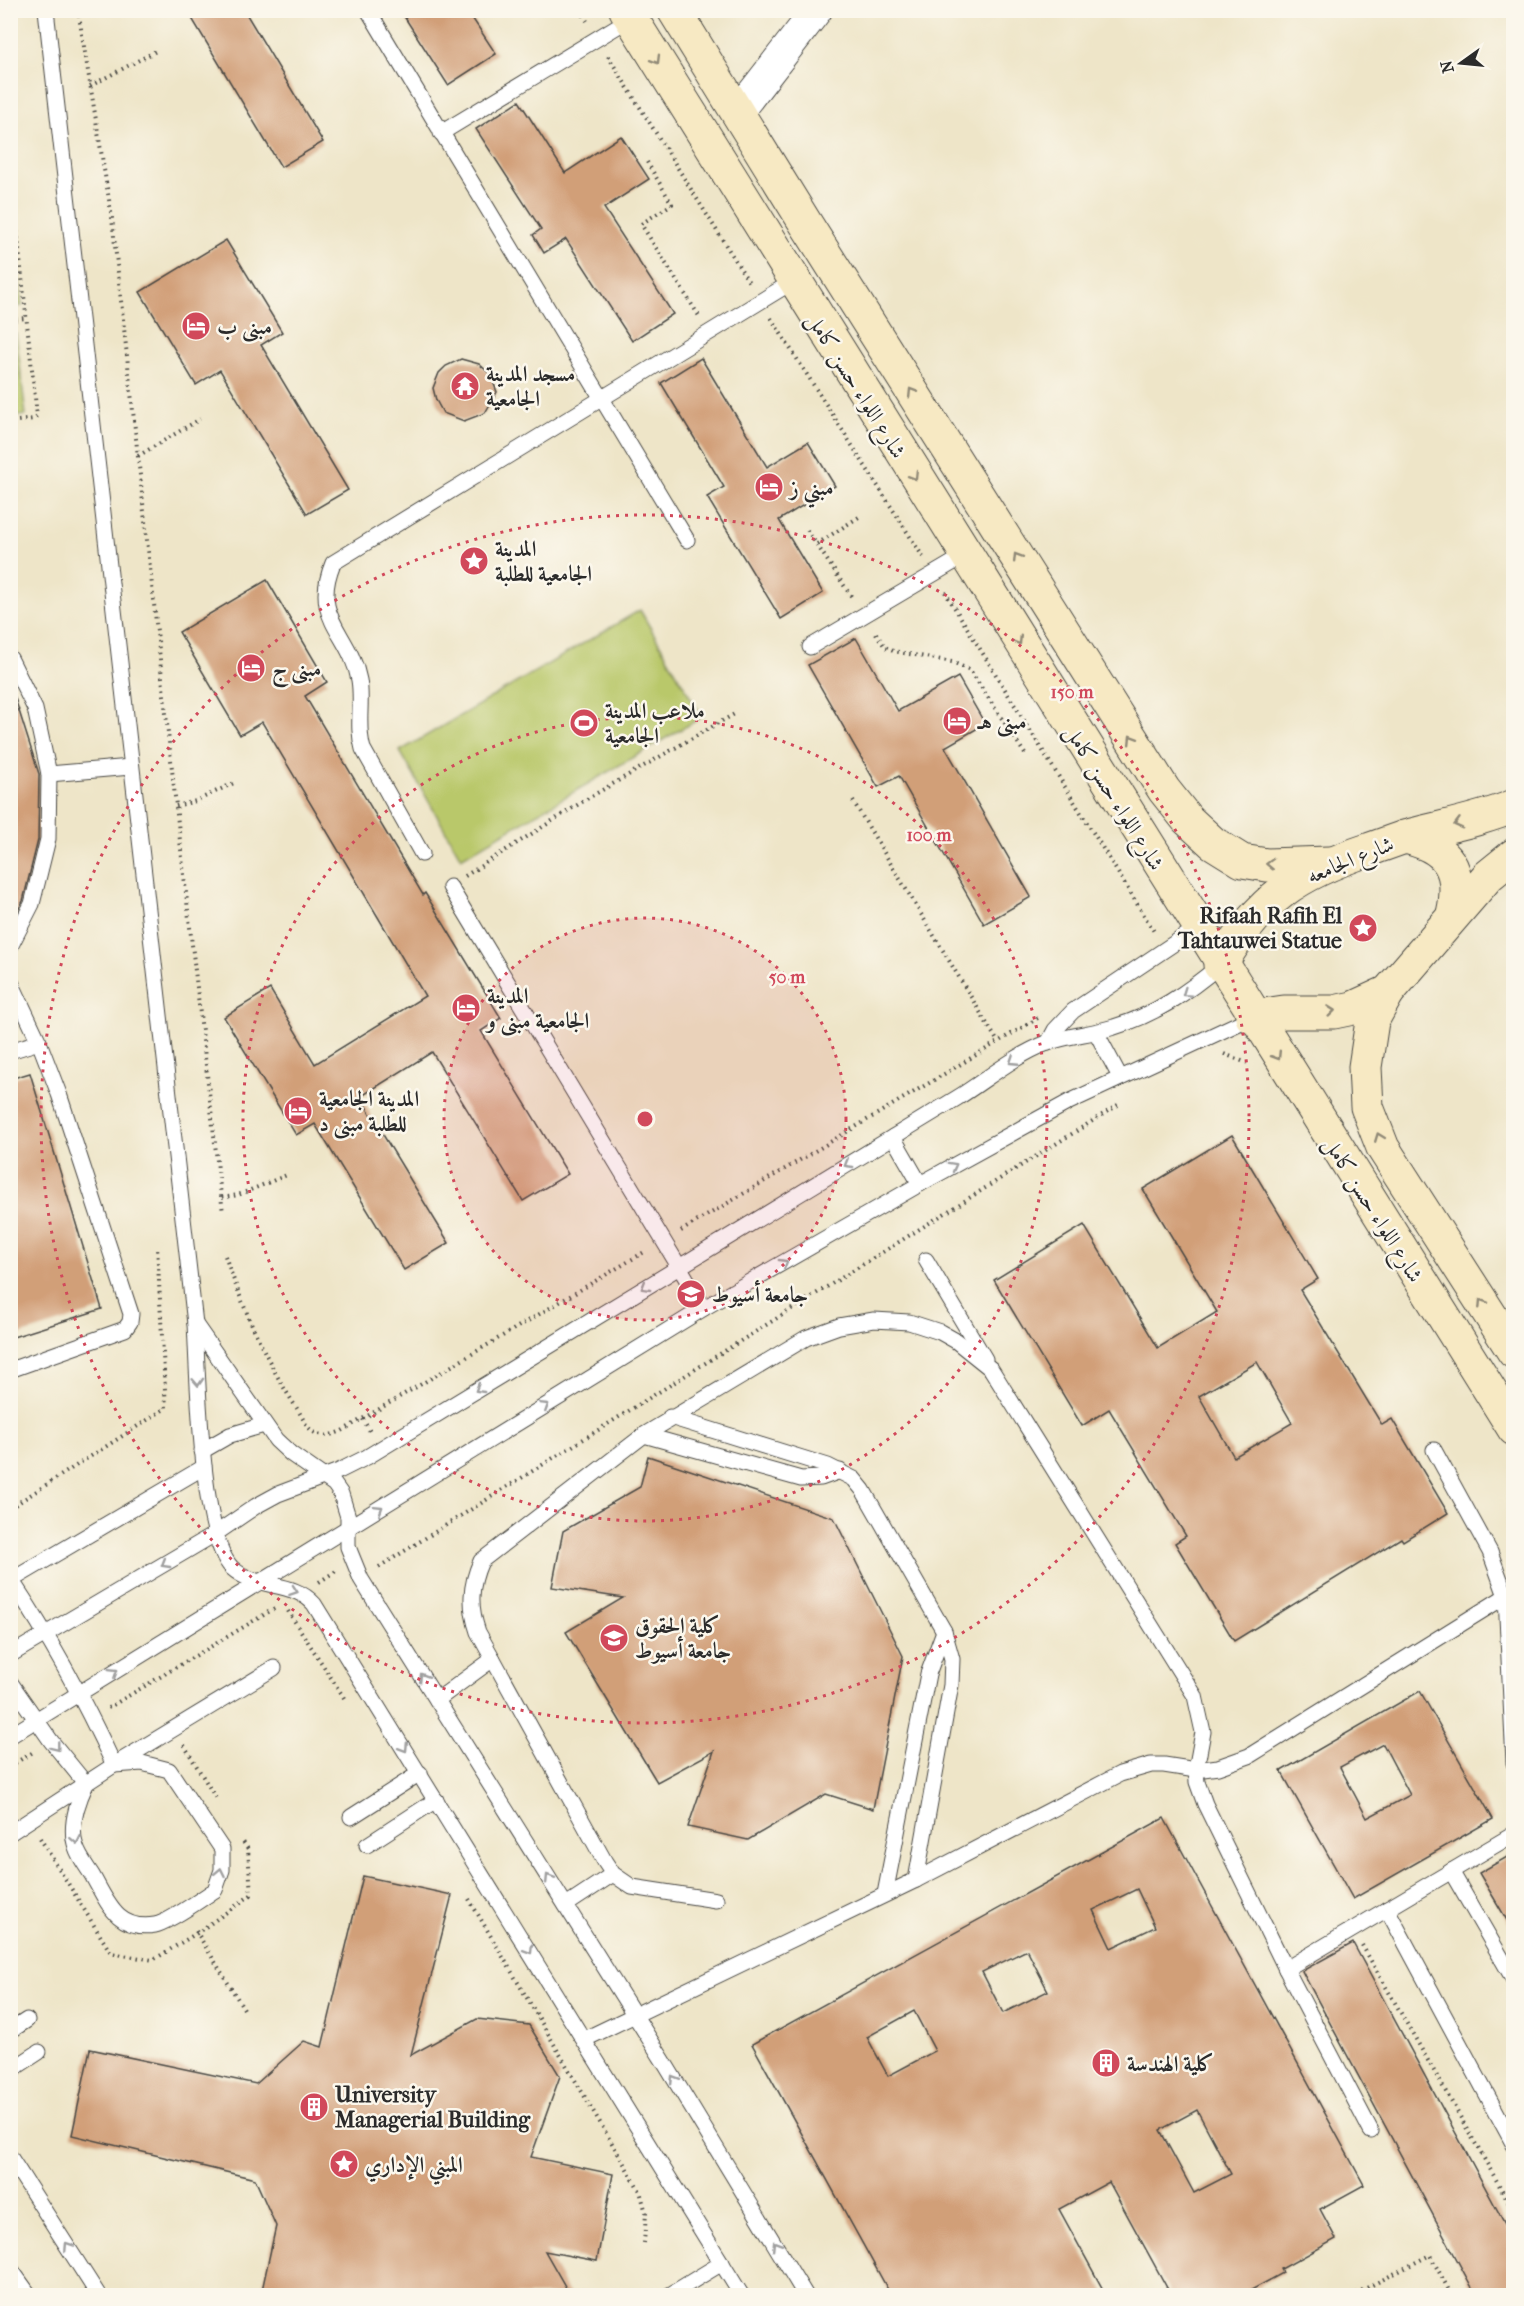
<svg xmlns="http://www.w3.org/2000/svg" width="1524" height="2306" viewBox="0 0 1524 2306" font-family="'IM FELL French Canon',Amiri,serif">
  <rect width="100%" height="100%" fill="#fbf7ec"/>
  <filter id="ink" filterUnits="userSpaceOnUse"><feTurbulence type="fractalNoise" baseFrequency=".0167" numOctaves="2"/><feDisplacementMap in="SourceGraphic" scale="12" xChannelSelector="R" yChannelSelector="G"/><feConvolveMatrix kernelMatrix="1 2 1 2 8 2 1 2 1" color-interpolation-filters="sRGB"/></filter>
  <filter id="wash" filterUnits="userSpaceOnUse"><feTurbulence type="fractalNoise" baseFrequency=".008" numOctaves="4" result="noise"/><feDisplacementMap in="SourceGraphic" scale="24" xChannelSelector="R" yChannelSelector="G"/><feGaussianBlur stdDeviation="1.35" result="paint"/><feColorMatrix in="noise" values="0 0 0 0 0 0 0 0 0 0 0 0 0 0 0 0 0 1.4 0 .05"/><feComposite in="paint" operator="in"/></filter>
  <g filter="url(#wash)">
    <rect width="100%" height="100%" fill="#eee5c8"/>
    <!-- green -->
    <g fill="#b9c86b" stroke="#727a4b" stroke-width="1.5">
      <path d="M11,208L22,306L11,307H10Z"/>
      <path d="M16,334L26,415L11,417V335Z"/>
      <path d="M640,610L702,717L461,858L400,751Z"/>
    </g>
    <g id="blocks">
      <!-- building -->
      <g fill="#d19f78" fill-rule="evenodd">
        <path d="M187,10H244L323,142L281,167Z"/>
        <path d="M400,10H467L496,54L448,85Z"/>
        <path d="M519,101L565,173L621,136L649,179L604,208L673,314L632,341L566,239L544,253L533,235L541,229L476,129Z"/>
        <path d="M226,240L282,332L261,345L348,490L307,514L220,370L196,385L140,292Z"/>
        <path d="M701,358L767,467L808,442L835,486L779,520L823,593L781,619L707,497L724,487L661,383Z"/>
        <path d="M461,359L479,364L490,374L497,392L485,413L464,421L443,413L436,400L433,388L439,373L446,366Z"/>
        <path d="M267,580L327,682L305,696L423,895L425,893L501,1018L481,1031L568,1174L523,1201L432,1052L360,1097L449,1243L404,1270L315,1124L296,1135L224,1017L270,989L315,1064L425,996L262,722L240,735L179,632Z"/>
        <path d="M856,638L898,711L958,677L985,724L945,747L1031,897L984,924L899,776L878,787L808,665Z"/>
        <path d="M14,695L39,774L38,840L23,901L11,923L10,696Z"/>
        <path d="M30,1073L102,1309L10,1338V1079Z"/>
        <path d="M1232,1135L1318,1279L1300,1290L1382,1425L1392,1419L1448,1513L1403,1541L1401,1538L1234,1641L1175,1543L1186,1536L1109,1409L1082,1426L994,1280L1084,1225L1158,1348L1217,1312L1143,1189ZM1257,1362L1292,1423L1234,1457L1199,1396Z"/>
        <path d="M648,1456L834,1518L903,1656L873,1809L826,1794L748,1840L688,1827L714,1751L657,1782L566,1632L623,1598L552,1587L563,1531L640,1487Z"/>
        <path d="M1420,1691L1493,1819L1353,1899L1281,1771ZM1383,1744L1410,1795L1367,1818L1340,1767Z"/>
        <path d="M1164,1818L1364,2185L1320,2209L1336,2239L1281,2269L1283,2273L1242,2295H1171L1109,2182L1059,2209L1106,2295H891L752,2044ZM1137,1889L1155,1927L1111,1948L1093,1910ZM1027,1950L1048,1991L1003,2013L982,1972ZM914,2011L935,2051L888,2076L867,2037ZM1197,2110L1231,2174L1194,2193L1160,2130Z"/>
        <path d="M1514,1853V1932L1479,1873Z"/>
        <path d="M363,1876L452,1895L411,2055L477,2019L529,2025L560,2076L531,2157L613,2174L597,2261L545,2251L570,2295H261L276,2226L255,2179L72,2135L90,2049L256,2084L304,2041L322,2047Z"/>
        <path d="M1353,1943L1514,2241V2295H1476L1302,1971Z"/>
      </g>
    </g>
  </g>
  <g filter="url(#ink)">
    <use href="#blocks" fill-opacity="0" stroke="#484743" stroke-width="1.5"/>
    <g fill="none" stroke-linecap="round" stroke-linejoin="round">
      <!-- lane casing -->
      <g stroke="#484743" stroke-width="17">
        <g id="lane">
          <path d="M46,10L195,1324C198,1373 200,1536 232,1568C256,1590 293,1580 314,1604L742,2296"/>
          <path d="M368,10L687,540"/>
          <path d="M441,133L631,18"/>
          <path d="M810,647L964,556"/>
          <path d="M10,658L35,709L49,774L48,839L32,904L10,947"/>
          <path d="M49,774L131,767"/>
          <path d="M422,854L363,749C356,726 363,703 359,680C350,632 310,619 333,563L792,282"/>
          <path d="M450,887L704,1308"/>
          <path d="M10,980L39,1042L59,1094L131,1314L130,1322L125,1329L10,1370"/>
          <path d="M1096,1032L1120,1077"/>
          <path d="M1048,1043L1055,1030L1073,1011L1197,928"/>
          <path d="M10,1051L39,1042"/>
          <path d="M893,1137L920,1184"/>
          <path d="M926,1260L985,1359"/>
          <path d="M195,1324L276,1440L291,1454L334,1484L341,1494L348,1517V1547L361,1579L664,2062L806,2296"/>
          <path d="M670,1417L828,1466L854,1479L863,1490L944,1631L952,1659L951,1685L916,1880"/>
          <path d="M644,1435L801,1479L821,1478L840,1471"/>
          <path d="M1434,1450L1490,1552L1506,1596L1514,1763"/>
          <path d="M202,1451L230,1435L264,1425"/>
          <path d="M10,1578C50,1638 84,1700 114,1765L142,1763L169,1770L222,1849V1870L215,1890C203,1898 168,1923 155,1925C117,1931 108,1903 92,1875C87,1867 79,1857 76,1847C69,1827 77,1803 86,1784L51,1741L10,1682"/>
          <path d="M10,1581L204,1467"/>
          <path d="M10,1655L215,1534L256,1506L278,1494L339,1471L367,1457L957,1098C986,1080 1014,1056 1047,1043C1069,1035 1092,1034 1114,1027C1155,1015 1188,992 1220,965"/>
          <path d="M437,1700L493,1659"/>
          <path d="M10,1736L704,1308L920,1184L1069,1102L1252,1017"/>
          <path d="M351,1817L420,1773"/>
          <path d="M10,1833L114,1765L274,1668"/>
          <path d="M367,1845L436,1800"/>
          <path d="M1451,1871L1514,1980"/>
          <path d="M885,1894L928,1674L944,1631"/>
          <path d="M716,1900L632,1887L613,1874L605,1862L478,1632C469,1606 470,1586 481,1561L644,1435L806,1338L839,1326L874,1320L909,1322L940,1332L956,1341L991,1369L1195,1696L1203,1732L1196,1770L1197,1782L1205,1804L1286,1969L1371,2131"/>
          <path d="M566,1905L613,1874"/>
          <path d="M1387,1909L1514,2145"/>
          <path d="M1286,1969L1514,1834"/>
          <path d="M10,2031L27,2020"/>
          <path d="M585,2039L916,1880L1120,1774L1151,1765H1164L1196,1770L1218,1767L1249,1756L1514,1591"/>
          <path d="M10,2071L39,2052"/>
          <path d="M10,2157L99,2296"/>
          <path d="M10,2268L30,2296"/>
          <path d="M668,2296L722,2263"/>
        </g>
      </g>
      <!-- street casing -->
      <g stroke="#484743" stroke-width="32">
        <path id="street" d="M737,113L817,10"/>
      </g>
      <!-- secondary casing -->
      <g stroke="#484743" stroke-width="35">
        <g id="secondary">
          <path d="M626,10C919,485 1215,958 1514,1429"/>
          <path d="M674,10L806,224L1164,790L1187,819L1213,843L1242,861L1267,865L1329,863"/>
          <path d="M1404,837C1449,847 1463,870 1453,914"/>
          <path d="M1220,965C1260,899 1296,874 1368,850C1383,845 1397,839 1412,835C1446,826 1481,820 1514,806"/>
          <path d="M1388,992L1372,1021L1365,1067L1367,1107L1383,1148L1514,1352"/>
          <path d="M1252,1017L1284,1012H1334L1353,1008L1388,992L1488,876L1514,855"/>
        </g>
      </g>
      <!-- path -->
      <g stroke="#484743" stroke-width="4" stroke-dasharray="1.5 4.5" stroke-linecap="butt">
        <path d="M78,10L112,218L176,806L223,1213"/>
        <path d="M580,10L587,21"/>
        <path d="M608,56L750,284"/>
        <path d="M90,86L158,50"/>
        <path d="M647,162L672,204L641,224L699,316"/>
        <path d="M10,166L37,416L33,419L10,422"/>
        <path d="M771,318L923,557"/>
        <path d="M10,320L26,318"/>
        <path d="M138,456L200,419"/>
        <path d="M807,530L853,599"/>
        <path d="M817,544L862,515"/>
        <path d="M945,592L1155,933"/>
        <path d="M876,633L885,647L893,651L952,662L970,670L1027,757"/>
        <path d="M853,801L998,1042"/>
        <path d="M176,806L196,801L236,782"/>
        <path d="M465,876L590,797L736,713"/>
        <path d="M1224,1054L1247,1063"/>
        <path d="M222,1198L238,1195L287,1175"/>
        <path d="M681,1231L1038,1018"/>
        <path d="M225,1256C244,1309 265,1360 296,1407C301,1414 305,1425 311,1430C320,1438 333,1435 342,1431L646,1251"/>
        <path d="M363,1419L371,1433"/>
        <path d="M10,1508L166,1408L157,1246"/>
        <path d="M379,1567L1118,1105"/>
        <path d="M319,1582L336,1571"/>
        <path d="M288,1611L346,1701"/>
        <path d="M108,1708L277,1607"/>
        <path d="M184,1745L217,1800"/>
        <path d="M10,1766L35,1751"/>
        <path d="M40,1838L111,1953L153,1960L197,1933L251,1895L248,1849L243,1842"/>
        <path d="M469,1899L640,2191L646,2213L644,2243"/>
        <path d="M196,1931L244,2009"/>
        <path d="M1362,1945L1514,2211"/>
        <path d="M1351,2296L1430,2255L1452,2296"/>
      </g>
      <!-- lane -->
      <use href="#lane" stroke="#fff" stroke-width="15"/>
      <!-- street -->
      <use href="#street" stroke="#fff" stroke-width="30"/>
      <!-- secondary -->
      <use href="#secondary" stroke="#f7e9c3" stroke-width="33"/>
    </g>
    <!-- one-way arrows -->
    <defs><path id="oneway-chevron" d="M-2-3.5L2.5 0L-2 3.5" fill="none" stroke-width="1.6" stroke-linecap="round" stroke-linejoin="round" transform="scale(1.5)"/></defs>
    <g stroke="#918a77">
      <use href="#oneway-chevron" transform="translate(656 60) rotate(59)"/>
      <use href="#oneway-chevron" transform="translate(912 392) rotate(-122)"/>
      <use href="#oneway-chevron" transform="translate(914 476) rotate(58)"/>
      <use href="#oneway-chevron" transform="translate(1017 557) rotate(-122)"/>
      <use href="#oneway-chevron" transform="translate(1018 641) rotate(58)"/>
      <use href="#oneway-chevron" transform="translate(1132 739) rotate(-122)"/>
      <use href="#oneway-chevron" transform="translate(1458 824) rotate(165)"/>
      <use href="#oneway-chevron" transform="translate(1270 864) rotate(-178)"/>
      <use href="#oneway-chevron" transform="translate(1331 1011) rotate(-6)"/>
      <use href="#oneway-chevron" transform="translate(1277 1056) rotate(58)"/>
      <use href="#oneway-chevron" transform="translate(1379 1137) rotate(-111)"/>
      <use href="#oneway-chevron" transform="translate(1482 1303) rotate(-123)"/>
    </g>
    <g stroke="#a0a0a0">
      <use href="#oneway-chevron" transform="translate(1186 993) rotate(145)"/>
      <use href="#oneway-chevron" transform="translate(1013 1061) rotate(147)"/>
      <use href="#oneway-chevron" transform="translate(848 1164) rotate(149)"/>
      <use href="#oneway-chevron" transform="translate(953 1166) rotate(-29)"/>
      <use href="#oneway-chevron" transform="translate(784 1263) rotate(-30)"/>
      <use href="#oneway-chevron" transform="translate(645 1287) rotate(149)"/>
      <use href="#oneway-chevron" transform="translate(198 1382) rotate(87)"/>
      <use href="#oneway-chevron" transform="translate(479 1389) rotate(149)"/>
      <use href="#oneway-chevron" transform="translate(545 1406) rotate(-32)"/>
      <use href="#oneway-chevron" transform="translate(379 1509) rotate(-32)"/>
      <use href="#oneway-chevron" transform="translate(165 1564) rotate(149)"/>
      <use href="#oneway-chevron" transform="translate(294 1591) rotate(19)"/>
      <use href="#oneway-chevron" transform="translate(114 1672) rotate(-32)"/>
      <use href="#oneway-chevron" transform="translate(423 1677) rotate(-122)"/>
      <use href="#oneway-chevron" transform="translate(56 1747) rotate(52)"/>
      <use href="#oneway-chevron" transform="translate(404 1748) rotate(58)"/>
      <use href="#oneway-chevron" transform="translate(76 1840) rotate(79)"/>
      <use href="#oneway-chevron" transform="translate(220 1872) rotate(-79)"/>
      <use href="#oneway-chevron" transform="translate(549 1878) rotate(-122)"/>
      <use href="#oneway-chevron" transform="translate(529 1950) rotate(58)"/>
      <use href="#oneway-chevron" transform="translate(674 2079) rotate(-122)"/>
      <use href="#oneway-chevron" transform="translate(776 2245) rotate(-122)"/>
      <use href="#oneway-chevron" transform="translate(68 2246) rotate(-123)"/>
    </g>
  </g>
  <!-- distance rings -->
  <circle cx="645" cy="1119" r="201" fill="#d1495b" fill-opacity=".12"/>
  <g fill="none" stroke="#d1495b" stroke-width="3" stroke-dasharray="3 6">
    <circle cx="645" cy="1119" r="201"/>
    <circle cx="645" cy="1119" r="402"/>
    <circle cx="645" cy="1119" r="604"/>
  </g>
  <!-- icons -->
  <defs>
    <g id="hotel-disc" transform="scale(1.5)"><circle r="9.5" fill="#d1495b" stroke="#fbf7ec"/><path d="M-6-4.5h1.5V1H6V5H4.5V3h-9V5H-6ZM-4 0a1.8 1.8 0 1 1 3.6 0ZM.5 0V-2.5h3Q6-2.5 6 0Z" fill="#fff"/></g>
    <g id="temple-disc" transform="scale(1.5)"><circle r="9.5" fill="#d1495b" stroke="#fbf7ec"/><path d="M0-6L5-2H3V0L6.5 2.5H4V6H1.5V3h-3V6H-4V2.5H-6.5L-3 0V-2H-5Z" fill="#fff"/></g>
    <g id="sight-disc" transform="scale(1.5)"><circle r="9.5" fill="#d1495b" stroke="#fbf7ec"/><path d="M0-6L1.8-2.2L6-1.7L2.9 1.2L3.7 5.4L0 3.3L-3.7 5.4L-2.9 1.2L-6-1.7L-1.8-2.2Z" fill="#fff"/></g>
    <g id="stadium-disc" transform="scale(1.5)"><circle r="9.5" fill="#d1495b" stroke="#fbf7ec"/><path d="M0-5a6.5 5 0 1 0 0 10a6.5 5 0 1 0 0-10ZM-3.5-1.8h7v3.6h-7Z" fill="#fff"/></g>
    <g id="university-disc" transform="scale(1.5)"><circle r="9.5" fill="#d1495b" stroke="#fbf7ec"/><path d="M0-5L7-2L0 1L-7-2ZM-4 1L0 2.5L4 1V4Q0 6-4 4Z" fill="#fff"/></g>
    <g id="building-disc" transform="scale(1.5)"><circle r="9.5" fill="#d1495b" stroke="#fbf7ec"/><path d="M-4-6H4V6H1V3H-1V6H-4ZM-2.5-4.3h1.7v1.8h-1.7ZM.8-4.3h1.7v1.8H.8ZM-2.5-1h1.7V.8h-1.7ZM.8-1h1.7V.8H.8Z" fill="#fff"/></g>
  </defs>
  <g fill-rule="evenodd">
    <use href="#hotel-disc" x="196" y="326"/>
    <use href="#temple-disc" x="465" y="386"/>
    <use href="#hotel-disc" x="769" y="487"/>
    <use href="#sight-disc" x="474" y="561"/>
    <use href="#hotel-disc" x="251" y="668"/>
    <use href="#hotel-disc" x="957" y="721"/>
    <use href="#stadium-disc" x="584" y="723"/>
    <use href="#sight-disc" x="1363" y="928"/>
    <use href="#hotel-disc" x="466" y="1008"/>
    <use href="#hotel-disc" x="298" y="1111"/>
    <use href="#university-disc" x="691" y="1294"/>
    <use href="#university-disc" x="614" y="1638"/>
    <use href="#building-disc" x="1106" y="2063"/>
    <use href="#building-disc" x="314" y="2107"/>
    <use href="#sight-disc" x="344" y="2164"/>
  </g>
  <g text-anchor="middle" stroke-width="5" stroke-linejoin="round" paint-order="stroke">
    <!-- poi labels -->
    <g font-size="22" font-weight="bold" fill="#2b2b2b" stroke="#fbf7ec" text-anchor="start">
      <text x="217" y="334">مبنى ب</text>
      <text x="486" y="381">مسجد المدينة<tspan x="486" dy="25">الجامعية</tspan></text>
      <text x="790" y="495">مبني ز</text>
      <text x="495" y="556">المدينة<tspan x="495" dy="25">الجامعية للطلبة</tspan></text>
      <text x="272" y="676">مبنى ج</text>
      <text x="605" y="718">ملاعب المدينة<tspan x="605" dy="25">الجامعية</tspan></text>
      <text x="978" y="729">مبنى هـ</text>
      <text x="1342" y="923" text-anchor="end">Rifaah Rafih El<tspan x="1342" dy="25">Tahtauwei Statue</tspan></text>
      <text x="487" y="1003">المدينة<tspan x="487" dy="25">الجامعية مبنى و</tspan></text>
      <text x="319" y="1106">المدينة الجامعية<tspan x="319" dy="25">للطلبة مبنى د</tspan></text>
      <text x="712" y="1302">جامعة أسيوط</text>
      <text x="635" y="1633">كلية الحقوق<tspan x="635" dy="25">جامعة أسيوط</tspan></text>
      <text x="1127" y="2071">كلية الهندسة</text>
      <text x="335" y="2102">University<tspan x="335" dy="25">Managerial Building</tspan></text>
      <text x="365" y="2172">المبني الإداري</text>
    </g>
    <!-- street labels -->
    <g font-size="22" fill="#2b2b2b" stroke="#fbf7ec">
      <text transform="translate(857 385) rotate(58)" y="8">شارع اللواء حسن كامل</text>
      <text transform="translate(1115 797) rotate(58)" y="8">شارع اللواء حسن كامل</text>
      <text transform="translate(1350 859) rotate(-22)" y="8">شارع الجامعه</text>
      <text transform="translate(1374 1209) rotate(58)" y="8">شارع اللواء حسن كامل</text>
    </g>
  </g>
  <circle cx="645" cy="1119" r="9" fill="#d1495b" stroke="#fbf7ec" stroke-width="3"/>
  <g font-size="18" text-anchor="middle" font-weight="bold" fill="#d1495b" stroke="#fbf7ec" stroke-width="5" stroke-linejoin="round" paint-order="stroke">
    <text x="1072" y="698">150 m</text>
    <text x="929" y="841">100 m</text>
    <text x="787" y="983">50 m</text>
  </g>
  <!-- margin -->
  <rect width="1524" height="2306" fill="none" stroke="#fbf7ec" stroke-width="36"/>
  <!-- north arrow -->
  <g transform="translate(1461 63) rotate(255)" stroke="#fbf7ec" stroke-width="4.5" paint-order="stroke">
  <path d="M0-4.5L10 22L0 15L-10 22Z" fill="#2b2b2b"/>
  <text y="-9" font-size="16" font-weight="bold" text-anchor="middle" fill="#2b2b2b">N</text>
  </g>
</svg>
